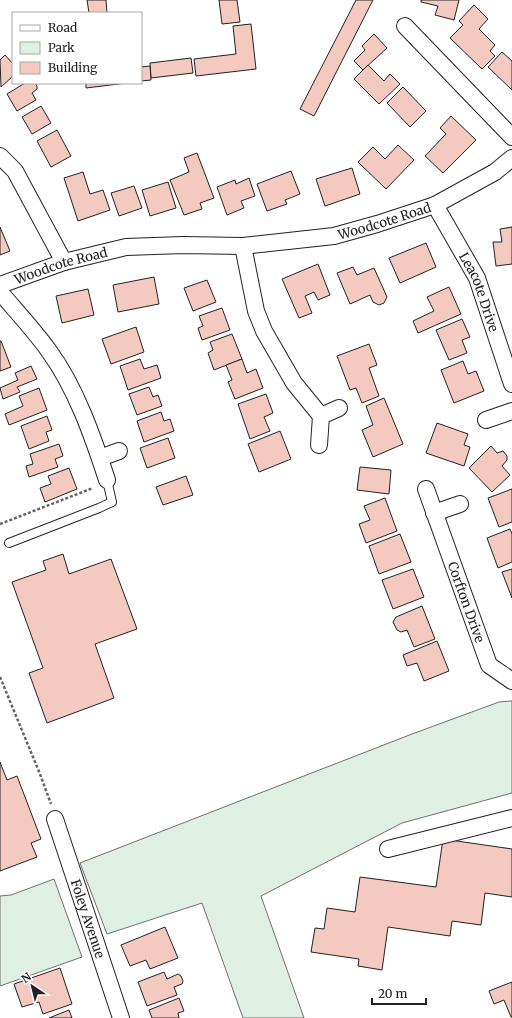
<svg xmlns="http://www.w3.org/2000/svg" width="512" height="1018" viewBox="0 0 512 1018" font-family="Merriweather,serif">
  <rect width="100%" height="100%" fill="#fff"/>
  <!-- green -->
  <g fill="#e0efe3" stroke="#6f6f6f">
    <path d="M512,701V793L402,823L261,896L304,1018H243L202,903L107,934L80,863L412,734L499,702Z"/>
    <path d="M54,879L82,957L0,986V896L11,895Z"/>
  </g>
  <!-- building -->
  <g fill="#f3c9c0" stroke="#222">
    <path d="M87,0H106L107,13H89Z"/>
    <path d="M219,0H237L240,22L222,24Z"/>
    <path d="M356,0H373L314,116L300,109Z"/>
    <path d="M421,0H459L454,20L435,15L438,6L421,2Z"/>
    <path d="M474,5L488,19L479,29L495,45L490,51L495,56L482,69L450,38L463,25L459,21Z"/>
    <path d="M251,24L256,69L196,76L194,59L236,54L233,26Z"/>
    <path d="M374,34L387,48L363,70L354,61L365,50L362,46Z"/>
    <path d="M502,52L512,61V90L488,67Z"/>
    <path d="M5,55L13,64V76L1,87L0,60Z"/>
    <path d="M191,58L193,73L151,78L150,63Z"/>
    <path d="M368,65L384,81L390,74L400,84L379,104L354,79Z"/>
    <path d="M150,66L151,80L141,81V67Z"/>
    <path d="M25,83H35L37,86V89L32,93L36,100L17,111L7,94Z"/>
    <path d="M86,83H127L86,88Z"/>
    <path d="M403,87L426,111L410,127L387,103Z"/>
    <path d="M41,106L51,123L32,134L22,117Z"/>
    <path d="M451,116L476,140L443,173L425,156L446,134L440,128Z"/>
    <path d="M57,130L71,156L51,167L37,141Z"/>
    <path d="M398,145L414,160L386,189L358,162L373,147L385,159Z"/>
    <path d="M197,153L214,198L200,203L202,209L184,215L170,180L189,172L184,158Z"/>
    <path d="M352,168L360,194L325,206L316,179Z"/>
    <path d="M291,171L300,194L285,200L287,204L267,211L257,184Z"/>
    <path d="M83,172L90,194L103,190L110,210L78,221L64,178Z"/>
    <path d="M249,178L255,196L241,201L244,208L227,215L217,187L235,180L236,184Z"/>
    <path d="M168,182L176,208L150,216L142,190Z"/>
    <path d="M134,186L142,208L119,216L111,193Z"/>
    <path d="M0,227L10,251L0,255Z"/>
    <path d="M512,227V264L496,266L493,242H502L500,229Z"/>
    <path d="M426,243L436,267L400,283L389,258Z"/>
    <path d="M318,264L330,295L318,300L314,292L305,296L312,313L299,318L282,279Z"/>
    <path d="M353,267L357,275L374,268L387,297L384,303L379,305L373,302L370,295L350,304L337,273Z"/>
    <path d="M154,277L159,304L118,312L113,285Z"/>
    <path d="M207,280L216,302L193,311L184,288Z"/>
    <path d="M449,287L461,314L418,333L413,321L434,311L427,297Z"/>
    <path d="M88,289L94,315L62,323L56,296Z"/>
    <path d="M222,308L230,330L202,340L198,328L203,326L199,316Z"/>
    <path d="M462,319L470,337L462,340L467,353L449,360L436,330Z"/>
    <path d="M136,327L144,352L111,364L102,339Z"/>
    <path d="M232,334L242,359L214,370L208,353L213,350L210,342Z"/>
    <path d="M0,341H1L11,367L0,371Z"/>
    <path d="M369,344L377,365L369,368L379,396L362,403L356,388L350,390L337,356Z"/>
    <path d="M140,359L144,369L157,365L161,378L128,390L120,366Z"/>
    <path d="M242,359L247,373L256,369L263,388L235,399L228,382L232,380L226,365Z"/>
    <path d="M463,361L468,374L476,371L484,391L454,403L441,370Z"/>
    <path d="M31,366L37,379L17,387L20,392L3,399L0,388L18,380L15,373Z"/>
    <path d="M149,387L153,397L158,395L162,406L137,415L129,394Z"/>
    <path d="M39,388L47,410L9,425L5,414L23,406L19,396Z"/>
    <path d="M266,394L273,413L264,417L270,431L250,439L238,404Z"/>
    <path d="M384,398L403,444L373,457L362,430L373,425L366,406Z"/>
    <path d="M161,412L164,421L170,419L174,431L144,442L137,421Z"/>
    <path d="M47,416L52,430L46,432L49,441L29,449L21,426Z"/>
    <path d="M437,423L468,434L464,445L470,447L464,466L426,453Z"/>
    <path d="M280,431L291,459L259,472L248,444Z"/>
    <path d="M168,438L175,458L147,468L140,448Z"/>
    <path d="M59,444L63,456L55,459L58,467L29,477L26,466L33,464L30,454Z"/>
    <path d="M491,446L497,453L503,451L507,456V460L502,466L510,475L492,492L469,468Z"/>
    <path d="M360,467L391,470L389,494L357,490Z"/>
    <path d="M69,468L77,489L45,502L40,488L51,484L48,476Z"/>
    <path d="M186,476L193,495L163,505L156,487Z"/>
    <path d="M512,489V522L499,527L488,498Z"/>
    <path d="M385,498L397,531L366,543L359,524L370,520L364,506Z"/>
    <path d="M510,529L512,534V562L498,568L487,538Z"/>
    <path d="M400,534L411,562L379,574L369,546Z"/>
    <path d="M63,554L69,574L111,559L137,629L95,644L114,698L47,723L29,673L43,668L12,582L46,570L43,561Z"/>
    <path d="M413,569L424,597L393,609L382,580Z"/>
    <path d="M512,569V598L502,572Z"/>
    <path d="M422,606L435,639L414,647L407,630L401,632L397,630L393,622L396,617Z"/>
    <path d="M437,641L449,671L424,681L417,663L407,666L403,655Z"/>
    <path d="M0,762L7,780L17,776L41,839L31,843L37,857L0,871Z"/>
    <path d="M443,839L512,849V897L485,893L481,925L452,921L450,936L388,927L382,970L358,966L359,959L311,952L315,928L324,929L327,908L355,912L360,877L436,887Z"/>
    <path d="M165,927L178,958L150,969L146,960L130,966L121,945Z"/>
    <path d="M60,968L72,1004L43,1014L39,1002L22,1007L14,984Z"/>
    <path d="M164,972L167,979L178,974L181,976L183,981L182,984L174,987L177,995L147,1006L138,982Z"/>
    <path d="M512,982V1017H511L504,1000L494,1004L489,991Z"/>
    <path d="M179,998L184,1011L178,1013L179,1018H152L149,1010Z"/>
    <path d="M69,1010L72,1018H49Z"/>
  </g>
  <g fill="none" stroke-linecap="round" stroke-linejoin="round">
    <!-- service casing -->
    <g stroke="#222" stroke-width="10">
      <path id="service" d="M9,543L99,508L112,502L107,480"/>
    </g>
    <!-- minor casing -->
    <g stroke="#222" stroke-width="18">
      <g id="minor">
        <path d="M405,26L512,137"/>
        <path d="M0,156L15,171L64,262"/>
        <path id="s1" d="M435,205L477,278L512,384"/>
        <path d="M243,246L256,311L264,331L294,383L321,416"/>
        <path id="s2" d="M0,285L64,262L126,247L183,245L243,246L334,236L377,224L435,205L495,172L512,158"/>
        <path d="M0,292C16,311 34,330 49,351C76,388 93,437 107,480"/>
        <path d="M486,420L512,411"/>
        <path d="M319,445L321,416L339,408"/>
        <path d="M100,458L119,451"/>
        <path id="s3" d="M426,489L489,665L512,681"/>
        <path d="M434,513L460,504"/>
        <path id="s4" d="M55,819L121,1018"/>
        <path d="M388,849L512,818"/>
      </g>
    </g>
    <!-- path -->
    <g stroke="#646464" stroke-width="2.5" stroke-dasharray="3 2" stroke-linecap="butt">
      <path d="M0,524L93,488"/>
      <path d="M0,677L40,774L51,804"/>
    </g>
    <!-- service -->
    <use href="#service" stroke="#fff" stroke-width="8"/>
    <!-- minor -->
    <use href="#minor" stroke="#fff" stroke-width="16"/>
  </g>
  <g text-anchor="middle" stroke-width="3" stroke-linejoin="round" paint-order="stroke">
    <!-- street labels -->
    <g font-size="13" fill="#222" stroke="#fff">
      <text dy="5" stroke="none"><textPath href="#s2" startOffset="393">Woodcote Road</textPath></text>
      <text dy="5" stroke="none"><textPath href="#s2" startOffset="64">Woodcote Road</textPath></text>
      <text dy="5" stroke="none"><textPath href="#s1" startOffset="98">Leacote Drive</textPath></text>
      <text dy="5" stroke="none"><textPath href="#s3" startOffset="120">Corfton Drive</textPath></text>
      <text dy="5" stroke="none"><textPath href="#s4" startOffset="105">Foley Avenue</textPath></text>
    </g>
  </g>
  <!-- legend -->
  <rect x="12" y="12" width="130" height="72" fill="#ffffff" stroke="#a7a7a7"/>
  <rect x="20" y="25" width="20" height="6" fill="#ffffff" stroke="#a7a7a7"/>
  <text x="48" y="32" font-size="12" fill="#222222">Road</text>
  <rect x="20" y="42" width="20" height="12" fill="#e0efe3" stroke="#a7a7a7"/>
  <text x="48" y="52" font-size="12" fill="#222222">Park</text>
  <rect x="20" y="62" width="20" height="12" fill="#f3c9c0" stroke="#a7a7a7"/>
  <text x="48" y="72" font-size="12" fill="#222222">Building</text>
  <!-- north arrow -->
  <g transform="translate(32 986) rotate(325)" stroke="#ffffff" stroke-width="3" paint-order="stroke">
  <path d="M0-3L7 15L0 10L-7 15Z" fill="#222222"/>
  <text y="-6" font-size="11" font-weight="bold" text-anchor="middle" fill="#222222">N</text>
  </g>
  <!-- scale -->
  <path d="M372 998v6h54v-6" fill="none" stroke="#222222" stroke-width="2"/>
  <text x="378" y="998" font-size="12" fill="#222222" stroke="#ffffff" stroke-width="3" paint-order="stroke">20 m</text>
</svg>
